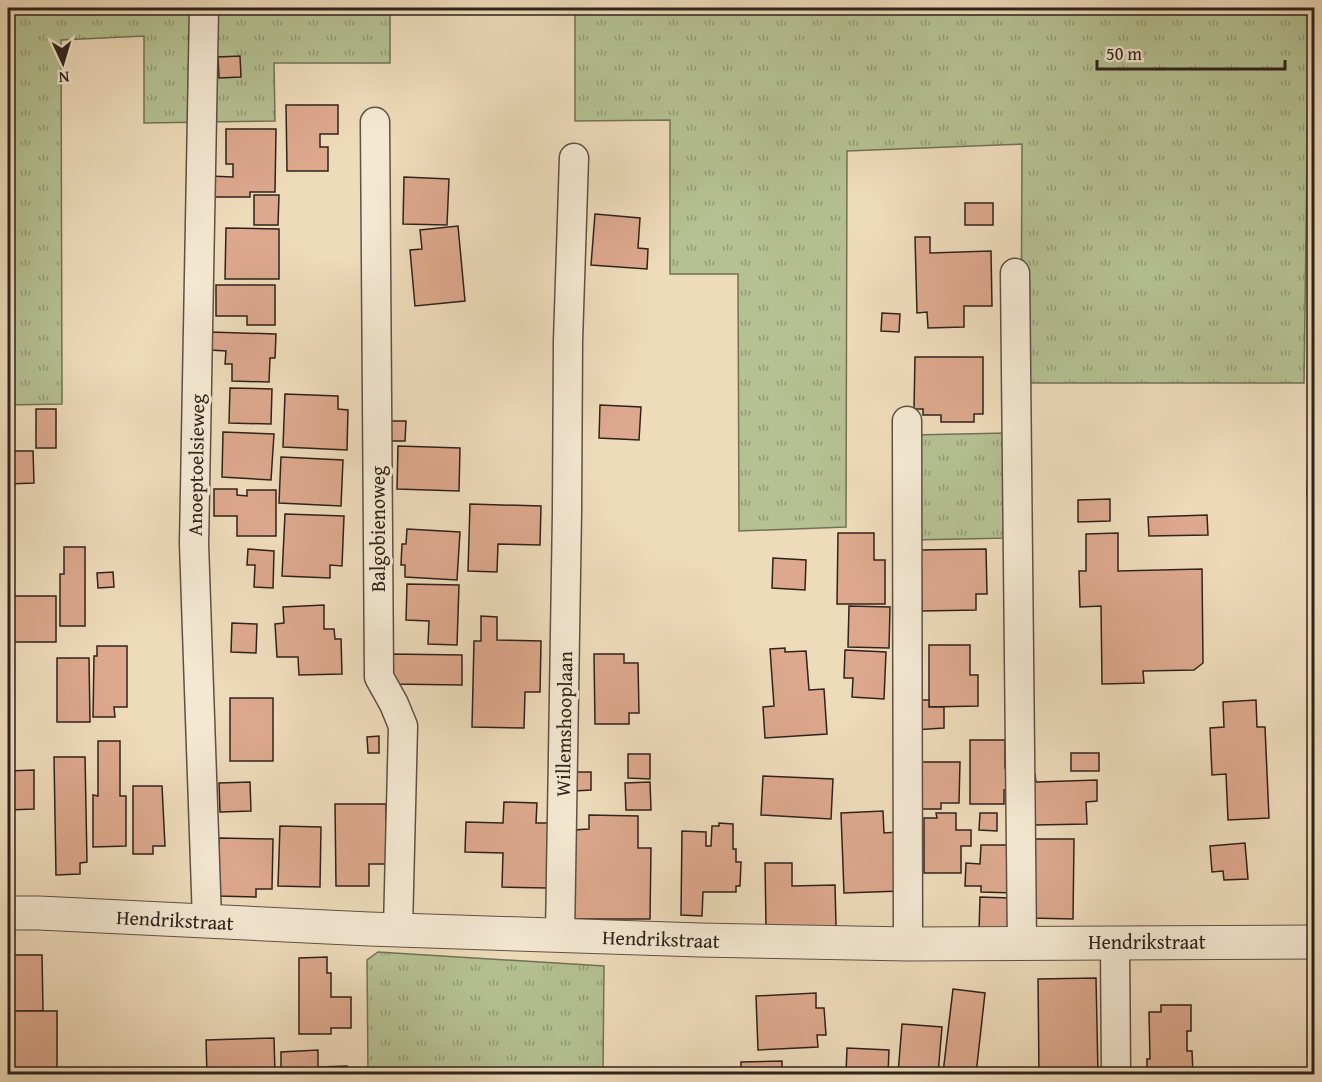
<svg xmlns="http://www.w3.org/2000/svg" width="1322" height="1082" viewBox="0 0 1322 1082" font-family="'Gentium Book Plus',serif">
  <defs>
    <pattern id="grass-tufts" width="24" height="20" patternUnits="userSpaceOnUse" patternTransform="scale(1.5)"><rect width="24" height="20" fill="#b5c192"/><path d="M3 7l-1-3M5 7V3M7 7l1-3M15 17l-1-3M17 17v-4M19 17l1-3" fill="none" stroke="#949c76"/></pattern>
  </defs>
  <rect width="100%" height="100%" fill="#eedbba"/>
  <filter id="stains"><feTurbulence type="fractalNoise" baseFrequency=".00333" numOctaves="4"/><feColorMatrix values="0 0 0 0 .2 0 0 0 0 .09 0 0 0 0 .02 0 0 0 .5 -.17"/></filter>
  <radialGradient id="worn" r=".72"><stop offset=".6" stop-color="#630" stop-opacity="0"/><stop offset="1" stop-color="#630" stop-opacity=".3"/></radialGradient>
  <!-- grass -->
  <g fill="url(#grass-tufts)" stroke="#727257" stroke-width="1.5">
    <path d="M8,8H390V63H274L275,121L144,123V36L61,40L62,404L8,405Z"/>
    <path d="M575,8H1309L1304,383H1021L1022,144L847,151L846,527L739,531L738,274H670V120L575,121Z"/>
    <path d="M1007,433L1008,538L913,540V435Z"/>
    <path d="M378,952L604,966L603,1074H368L367,960Z"/>
  </g>
  <!-- building -->
  <g fill="#dda88d" stroke="#2f231c" stroke-width="1.5">
    <path d="M240,56L241,77L219,78L218,57Z"/>
    <path d="M286,105H338V134H320V147H328V171H287Z"/>
    <path d="M226,129H276L275,192H250V197H210V176L233,177V164H226Z"/>
    <path d="M404,177L449,179L447,225L403,224Z"/>
    <path d="M254,195H279L278,225H254Z"/>
    <rect x="965" y="203" width="28" height="22"/>
    <path d="M595,214L640,218L638,248L648,249L647,269L591,265Z"/>
    <path d="M458,226L465,301L415,306L410,250L422,249L420,230Z"/>
    <path d="M226,228L279,229V279H225Z"/>
    <path d="M915,237H930V253L991,251L992,306H964V327L928,328L927,312L917,313Z"/>
    <path d="M216,285H275V325H247V316H216Z"/>
    <path d="M882,313L900,314L899,332L881,331Z"/>
    <path d="M210,332L276,334L275,358H270L269,382L232,381V364H225L226,351L210,350Z"/>
    <path d="M915,357H983V414H974V422H941V415H923V409H914Z"/>
    <path d="M230,388L272,389L271,424L229,423Z"/>
    <path d="M285,394L338,396V409L348,410L347,450L283,447Z"/>
    <path d="M600,405L641,407L639,440L599,438Z"/>
    <rect x="36" y="409" width="20" height="39"/>
    <path d="M391,421H406L405,441H391Z"/>
    <path d="M223,432L274,434L271,480L222,477Z"/>
    <path d="M398,446L460,448L459,491L397,489Z"/>
    <path d="M8,451H33L34,483L8,484Z"/>
    <path d="M281,457L343,460L341,506L279,503Z"/>
    <path d="M1308,462H1314V496H1307Z"/>
    <path d="M214,489H237V495L247,496V490H276V536H237V516H214Z"/>
    <path d="M1110,499V521L1078,522V500Z"/>
    <path d="M1312,500L1314,501V555H1312Z"/>
    <path d="M470,504L541,506L540,545L498,544L497,572L468,571Z"/>
    <path d="M285,514L344,516L342,566L330,565V578L282,576Z"/>
    <path d="M1207,515L1208,535L1149,536L1148,517Z"/>
    <path d="M407,529L460,532L457,580L405,577V565H401L402,544H406Z"/>
    <path d="M838,533H874V560H885V604H837Z"/>
    <path d="M1118,533V571L1202,569L1203,663L1194,670L1143,671L1144,683L1102,684L1101,606L1080,607L1079,571H1086V534Z"/>
    <path d="M64,547H85V626H60V574H64Z"/>
    <path d="M248,549L274,551L273,588L254,587L255,565H247Z"/>
    <path d="M986,549L987,594H976V610L922,611L921,550Z"/>
    <path d="M773,558L806,560L805,590L772,588Z"/>
    <path d="M113,572L114,587L98,588L97,573Z"/>
    <path d="M407,584L459,585L457,645L428,644L429,621L406,620Z"/>
    <path d="M8,596H56V642H11V632H8Z"/>
    <path d="M324,605V629H334L335,639H341L342,674L299,675L298,657H277L275,624L284,623L283,607Z"/>
    <path d="M849,606L890,607L889,648L848,647Z"/>
    <path d="M481,616L497,617V640L541,641L540,692H525L524,728L472,727L474,641H481Z"/>
    <path d="M1310,622H1314V683H1311Z"/>
    <path d="M232,623L257,624L256,653L231,652Z"/>
    <path d="M929,645H970V675H978V706L929,707Z"/>
    <path d="M97,646H127V707H114L115,717H93L94,656H97Z"/>
    <path d="M785,648V652L806,651L809,690L824,689L827,734L765,738L763,707L774,706L770,649Z"/>
    <path d="M845,650L886,652L884,699L852,697L853,678H844Z"/>
    <path d="M391,654L462,655V685L390,684Z"/>
    <path d="M594,654H624V663H638L639,713H629V724H595Z"/>
    <path d="M57,658H89L90,722H57Z"/>
    <rect x="230" y="698" width="43" height="63"/>
    <path d="M914,700H929V707H944V728L914,730Z"/>
    <path d="M1256,700L1257,727H1265L1269,818L1228,820L1226,774L1212,775L1210,728L1224,727L1223,702Z"/>
    <path d="M1308,724H1314V804H1309Z"/>
    <path d="M379,736V753H368L367,737Z"/>
    <path d="M970,740H1005V768L1009,771V788L1004,790V804H970Z"/>
    <path d="M98,741H120V796H126V846L93,847V795L98,796Z"/>
    <rect x="1071" y="753" width="28" height="18"/>
    <path d="M628,754H650V779L628,778Z"/>
    <path d="M54,757H85L87,862L80,863V874L56,875Z"/>
    <path d="M922,762H960L959,803H941V809H921Z"/>
    <path d="M34,770V809L8,810V771Z"/>
    <path d="M574,772H591V790L574,791Z"/>
    <path d="M1026,774H1035L1036,782L1097,780V801L1086,802L1087,824L1034,825Z"/>
    <path d="M763,776L833,779L831,819L761,815Z"/>
    <path d="M250,782L251,811L220,812L219,783Z"/>
    <path d="M650,782L651,810H626L625,783Z"/>
    <path d="M133,786H162L165,846H153V854H133Z"/>
    <path d="M504,802L537,803L536,823H549L547,888L502,887L503,853L465,852L466,822L503,823Z"/>
    <path d="M335,804H386V864H369V886H336Z"/>
    <path d="M883,811L884,833L898,832L901,891L844,893L841,813Z"/>
    <path d="M936,813H956V830H971V846H961V873H924V818H937Z"/>
    <path d="M980,813H997V831L979,830Z"/>
    <path d="M589,815L638,816V848H651L650,919H573V830L589,829Z"/>
    <path d="M719,823L733,824V849H736V862H741L740,886H736V892H703L702,916L681,915L682,831L706,832V846H711L712,826H719Z"/>
    <path d="M280,826L321,827L320,887L278,886Z"/>
    <path d="M219,838L273,839L272,889H256V897L218,896Z"/>
    <path d="M1030,839H1074L1073,919L1030,918Z"/>
    <path d="M1245,843L1248,879L1224,880L1223,871L1212,872L1210,846Z"/>
    <path d="M981,845H1012L1015,893L981,892V886H965L966,863L980,864Z"/>
    <path d="M765,863H792V886L835,885L836,926L766,927Z"/>
    <path d="M980,897L1011,898L1010,932H979Z"/>
    <path d="M8,955H42L43,1011H8Z"/>
    <path d="M327,957V973H331V997H351V1028H331V1034H299V958Z"/>
    <path d="M1096,978L1098,1074H1039L1038,979Z"/>
    <path d="M953,989L985,993L976,1074L943,1073Z"/>
    <path d="M816,993V1008H824L826,1035H817L818,1047L758,1050L756,996Z"/>
    <path d="M1161,1005H1191V1031H1187V1051H1192L1193,1074H1147V1059H1150L1149,1012H1161Z"/>
    <path d="M8,1011H57V1072L8,1073Z"/>
    <path d="M902,1024L942,1027L938,1074H898Z"/>
    <path d="M274,1038L275,1074H207L206,1040Z"/>
    <path d="M847,1048L889,1050L888,1074H846Z"/>
    <path d="M318,1050V1067L347,1066L348,1074H281V1052Z"/>
    <path d="M782,1061V1074H741V1062Z"/>
  </g>
  <g fill="none" stroke-linecap="round" stroke-linejoin="round">
    <!-- minor casing -->
    <g stroke="#5f5144" stroke-width="31">
      <g id="minor">
        <path d="M204,8L194,544L207,921"/>
        <path d="M375,122L379,677L394,704L403,726L398,929"/>
        <path d="M1015,273L1022,944"/>
        <path d="M907,421L908,944"/>
        <path d="M560,936L567,512L568,341L574,158"/>
        <path d="M1115,942L1116,1074"/>
      </g>
    </g>
    <!-- tertiary casing -->
    <g stroke="#5f5144" stroke-width="35">
      <path id="tertiary" d="M8,913H39L369,929L700,940L908,944L1314,942"/>
    </g>
    <!-- minor -->
    <use href="#minor" stroke="#f4e8d2" stroke-width="28"/>
    <!-- tertiary -->
    <use href="#tertiary" stroke="#f4e8d2" stroke-width="33"/>
  </g>
  <g text-anchor="middle" stroke-width="6" stroke-linejoin="round" paint-order="stroke">
    <!-- street labels -->
    <g font-size="20" fill="#2f231c" stroke="#f4e8d2">
      <text transform="translate(196 465) rotate(-89)" y="7">Anoeptoelsieweg</text>
      <text transform="translate(378 529) rotate(-90)" y="7">Balgobienoweg</text>
      <text transform="translate(564 724) rotate(-89)" y="7">Willemshooplaan</text>
      <text transform="translate(175 920) rotate(3)" y="7">Hendrikstraat</text>
      <text transform="translate(661 939) rotate(2)" y="7">Hendrikstraat</text>
      <text x="1147" y="949">Hendrikstraat</text>
    </g>
  </g>
  <!-- margin -->
  <rect width="1322" height="1082" fill="none" stroke="#eedbba" stroke-width="30"/>
  <rect x="9" y="9" width="1304" height="1064" fill="none" stroke="#2f231c" stroke-width="3"/>
  <rect x="15" y="15" width="1292" height="1052" fill="none" stroke="#2f231c" stroke-width="1.5"/>
  <!-- north arrow -->
  <g transform="translate(63 63) rotate(176)" stroke="#f4e8d2" stroke-width="4.5" paint-order="stroke">
  <path d="M0-4.5L10 22L0 15L-10 22Z" fill="#2f231c"/>
  <text y="-9" font-size="16" font-weight="bold" text-anchor="middle" fill="#2f231c">N</text>
  </g>
  <!-- scale -->
  <path d="M1097 60v9h188v-9" fill="none" stroke="#2f231c" stroke-width="3"/>
  <text x="1106" y="60" font-size="18" fill="#2f231c" stroke="#f4e8d2" stroke-width="4.5" paint-order="stroke">50 m</text>
  <rect width="100%" height="100%" filter="url(#stains)"/>
  <rect width="100%" height="100%" fill="url(#worn)"/>
</svg>
